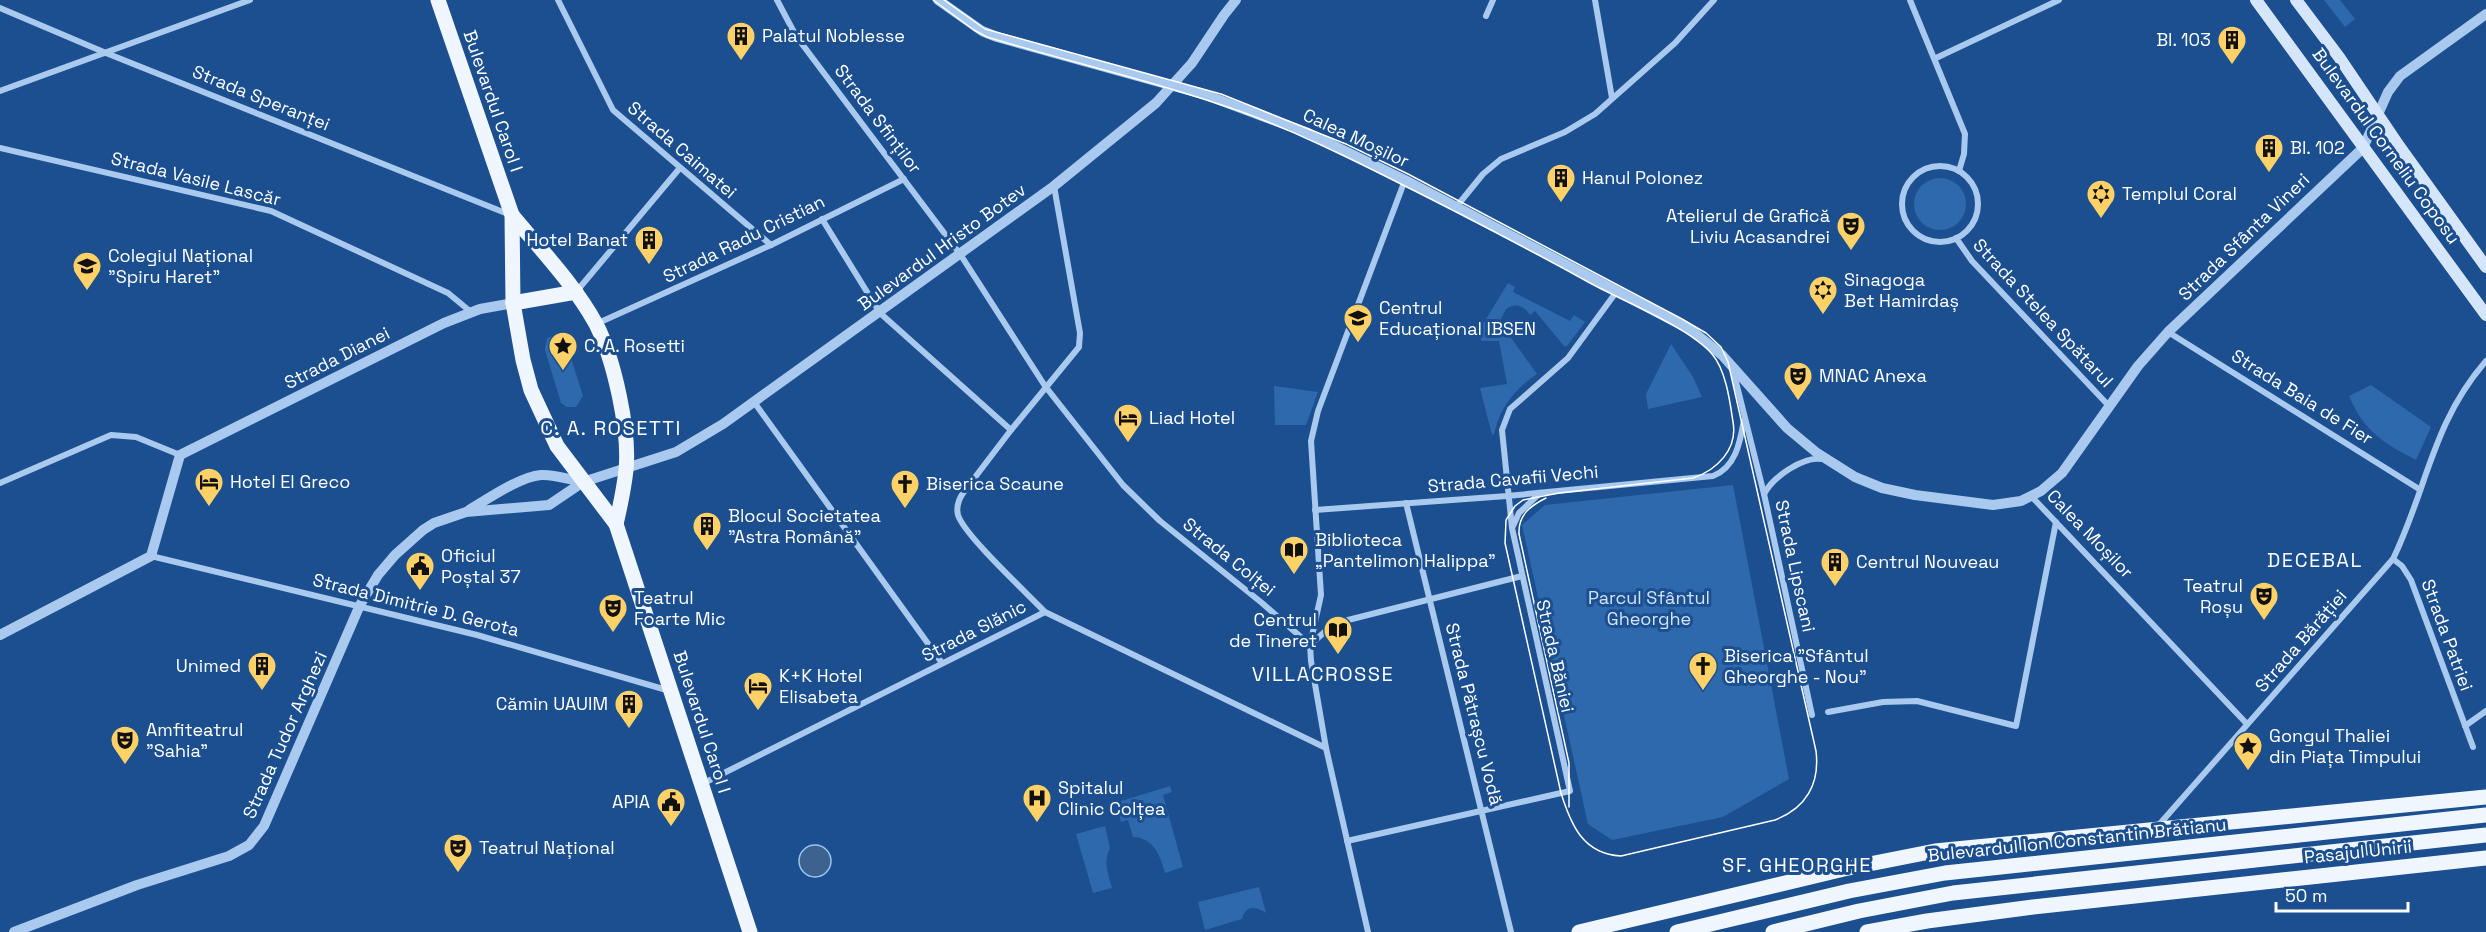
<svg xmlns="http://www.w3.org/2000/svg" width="2486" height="932" viewBox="0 0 2486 932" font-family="'Space Grotesk',sans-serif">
  <rect width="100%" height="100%" fill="#1b4f8f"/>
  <!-- green -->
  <g fill="#2e69ad">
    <path d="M2324,0H2340L2355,19L2345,27Z"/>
    <circle cx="1940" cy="204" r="26"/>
    <path d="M1508,283L1515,287L1513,292L1570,321L1574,315L1585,322L1567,346H1564L1535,311L1530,315C1524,306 1516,302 1506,309L1501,319L1504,328L1537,374C1515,389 1500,407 1494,434L1492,435L1480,388L1507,384L1499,341H1481L1480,329Z"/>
    <path d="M554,336H561L566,342L583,396L576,407H567L561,403L545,350L547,338Z"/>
    <path d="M1671,344L1693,377L1702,397L1648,409L1646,394Z"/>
    <path d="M2371,385L2431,427L2416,460C2383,443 2364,431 2349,396Z"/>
    <path d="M1274,386L1318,392L1306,425H1275Z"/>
    <path d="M1733,485L1789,779L1723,817L1612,840L1588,824L1522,525L1545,505Z"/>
    <path d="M1170,786L1172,792L1163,795L1183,867L1165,873C1160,855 1154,838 1133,837L1128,820L1121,822L1115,803Z"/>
    <path d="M1105,826L1110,848C1103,861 1108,874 1112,888L1093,893L1076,834Z"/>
    <path d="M1259,887L1266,913C1257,907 1246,904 1242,919L1205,930L1198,902Z"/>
  </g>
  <!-- water -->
  <circle fill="#3c6290" stroke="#9cc4f0" stroke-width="1.5" cx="815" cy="861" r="16"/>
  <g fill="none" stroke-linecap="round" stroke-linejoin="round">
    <!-- minor -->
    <g stroke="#a9c9ee" stroke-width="6">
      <path d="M558,0L613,110L771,245"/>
      <path d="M777,0L796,36L960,254L1045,386L1123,485L1160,521L1262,603L1310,645"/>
      <path d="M1595,0L1612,98"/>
      <path d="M1910,0L1965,134L1964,154L1959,171"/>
      <path d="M0,8L106,53L508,214"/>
      <path d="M1486,16L1493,0"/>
      <path d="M1936,58L2059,0"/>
      <path d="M0,91L250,0"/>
      <path d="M0,148L271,211L448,293L471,312"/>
      <circle cx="1940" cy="204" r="38"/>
      <path d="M1457,206L1483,174L1501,159L1565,132L1595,114L1675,43L1714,0"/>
      <path d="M822,219L880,313L1011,430L963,493C959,499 956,507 958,515C964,535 1028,594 1045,612"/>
      <path d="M1956,238L1972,261L2109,406"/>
      <path d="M576,292L679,169"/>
      <path d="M596,324L771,245L904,179"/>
      <path d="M2168,332L2419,489"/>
      <path d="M1733,370L1764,494L1812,715"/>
      <path d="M754,402L942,663"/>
      <path d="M1011,430L1079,347L1080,333L1054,186"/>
      <path d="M0,483L111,435L136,437L180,455"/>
      <path d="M1764,494C1773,477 1803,456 1822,459"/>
      <path d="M2032,497L2247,724"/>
      <path d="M1406,503L1511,932"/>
      <path d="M1315,510L1507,496L1713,476C1736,467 1740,442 1744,420"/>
      <path d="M1513,526L1519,513L1540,493"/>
      <path d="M151,556L477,635L670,691"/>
      <path d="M2393,559L2402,566L2411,580L2473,747"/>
      <path d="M1311,644L1329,628L1348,620L1522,576"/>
      <path d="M1828,712L1883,702L1917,701L2016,726L2056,522"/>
      <path d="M2465,726L2486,711"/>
      <path d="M702,784L1045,612L1326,748"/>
      <path d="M2157,827L2393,559C2427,489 2432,423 2486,361"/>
      <path d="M1347,841L1570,791L1512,528L1502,430L1510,409L1568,358L1617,291"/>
      <path d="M1368,932L1326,748L1311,661L1310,645L1321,595L1311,441L1318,411L1405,180"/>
    </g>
    <!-- tertiary -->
    <g stroke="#a9c9ee" stroke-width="10">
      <path d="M938,0L982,31L997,37L1206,95L1308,133L1405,180L1691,330L1722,355L1787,428L1817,453L1855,477L1882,488L1915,495L1993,505L2021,501L2041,491L2062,473L2138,366L2168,332L2363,148L2388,92L2400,76L2486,14"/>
      <path d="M469,510C488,499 519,477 541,475C554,474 570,480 583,482"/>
      <path d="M0,635L151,556L180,455L444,323L480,309L513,303"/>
      <path d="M14,932L137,885L229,856L249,845L264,826L360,605L378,575L395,555L423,530L434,523L466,512L549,505L583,482L676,452L723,424L1054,186L1156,103L1192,63L1224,15L1236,0"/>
    </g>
    <!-- secondary -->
    <g stroke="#d6e6fa" stroke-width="12">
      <path d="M2256,0L2486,315"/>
      <path d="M2296,0L2339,57L2399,146L2486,267"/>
    </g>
    <!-- primary -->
    <g stroke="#f0f6ff" stroke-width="15">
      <path d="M438,0L512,215L513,303L523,360L531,390L557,446L616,524L750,932"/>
      <path d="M512,215C541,250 574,284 596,324C614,359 630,431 626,470C624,488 620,507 616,524"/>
      <path d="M513,303L576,292"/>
      <path d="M1579,932L1844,869L1935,851L2486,797"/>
      <path d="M1677,932L1849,891L1945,873L2486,815"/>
      <path d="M1773,932L1859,911L1953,893L2486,835"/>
      <path d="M1867,932L1927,921L2033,907L2486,858"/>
    </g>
    <!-- tram -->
    <g stroke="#fff" stroke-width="1.5">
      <path d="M933,0L974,30L987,37C1072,63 1158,82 1242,112C1294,131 1343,155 1393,180C1459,213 1525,247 1590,283C1623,301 1690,328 1712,354C1726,370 1730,402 1733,422C1738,449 1717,470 1693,478L1559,493L1523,500L1515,506L1506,520L1505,543L1561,793C1571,825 1583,854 1621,856L1775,820C1806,808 1820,784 1816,751L1728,362L1721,347L1706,333L1682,319L1408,174L1346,144L1221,94L985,29L944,0"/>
      <path d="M1546,498C1530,506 1518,515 1519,534L1569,763V807"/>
    </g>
  </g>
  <!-- icons -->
  <defs>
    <g id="building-pin" transform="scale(1.5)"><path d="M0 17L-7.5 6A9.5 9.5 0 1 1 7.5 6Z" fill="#ffd166" stroke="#1b4f8f"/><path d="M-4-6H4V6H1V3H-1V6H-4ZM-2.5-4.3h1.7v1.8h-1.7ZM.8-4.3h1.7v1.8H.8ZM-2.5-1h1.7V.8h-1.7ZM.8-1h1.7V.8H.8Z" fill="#111"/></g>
    <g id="synagogue-pin" transform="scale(1.5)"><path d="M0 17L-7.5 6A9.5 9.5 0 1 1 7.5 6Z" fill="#ffd166" stroke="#1b4f8f"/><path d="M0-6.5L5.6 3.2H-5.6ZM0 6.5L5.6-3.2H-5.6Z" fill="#111"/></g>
    <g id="theatre-pin" transform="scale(1.5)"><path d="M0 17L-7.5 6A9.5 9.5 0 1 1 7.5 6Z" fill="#ffd166" stroke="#1b4f8f"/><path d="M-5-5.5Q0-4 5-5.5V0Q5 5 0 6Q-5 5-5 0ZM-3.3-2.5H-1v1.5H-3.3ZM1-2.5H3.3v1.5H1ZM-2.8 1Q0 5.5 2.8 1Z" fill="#111"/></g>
    <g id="school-pin" transform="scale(1.5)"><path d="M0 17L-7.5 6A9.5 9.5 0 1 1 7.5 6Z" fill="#ffd166" stroke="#1b4f8f"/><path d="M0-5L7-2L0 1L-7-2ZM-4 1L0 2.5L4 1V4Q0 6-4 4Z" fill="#111"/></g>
    <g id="sight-pin" transform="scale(1.5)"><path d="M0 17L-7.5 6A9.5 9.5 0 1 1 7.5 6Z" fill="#ffd166" stroke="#1b4f8f"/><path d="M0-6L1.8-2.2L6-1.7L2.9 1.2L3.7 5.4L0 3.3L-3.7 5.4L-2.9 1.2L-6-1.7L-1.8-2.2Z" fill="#111"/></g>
    <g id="hotel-pin" transform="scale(1.5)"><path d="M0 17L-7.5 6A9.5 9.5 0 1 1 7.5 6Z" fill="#ffd166" stroke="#1b4f8f"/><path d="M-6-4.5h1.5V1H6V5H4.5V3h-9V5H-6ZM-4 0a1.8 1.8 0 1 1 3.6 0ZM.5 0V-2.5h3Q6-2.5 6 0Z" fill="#111"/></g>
    <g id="church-pin" transform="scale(1.5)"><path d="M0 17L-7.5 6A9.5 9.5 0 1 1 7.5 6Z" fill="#ffd166" stroke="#1b4f8f"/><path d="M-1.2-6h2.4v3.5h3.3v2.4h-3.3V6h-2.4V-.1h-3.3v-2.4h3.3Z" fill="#111"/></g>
    <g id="library-pin" transform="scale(1.5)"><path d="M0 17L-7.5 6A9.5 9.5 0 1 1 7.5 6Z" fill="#ffd166" stroke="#1b4f8f"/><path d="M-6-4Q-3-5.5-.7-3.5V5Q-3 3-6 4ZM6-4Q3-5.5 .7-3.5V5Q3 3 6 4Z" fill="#111"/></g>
    <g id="civic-pin" transform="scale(1.5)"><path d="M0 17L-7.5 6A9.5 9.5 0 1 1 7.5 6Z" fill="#ffd166" stroke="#1b4f8f"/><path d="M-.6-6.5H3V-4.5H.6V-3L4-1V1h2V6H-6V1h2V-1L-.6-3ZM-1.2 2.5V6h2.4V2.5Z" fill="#111"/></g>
    <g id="hospital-pin" transform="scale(1.5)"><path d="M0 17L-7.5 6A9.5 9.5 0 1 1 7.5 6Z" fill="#ffd166" stroke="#1b4f8f"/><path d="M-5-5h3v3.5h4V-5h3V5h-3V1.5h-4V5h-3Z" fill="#111"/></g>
  </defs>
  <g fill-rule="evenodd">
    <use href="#building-pin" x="741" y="36"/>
    <use href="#building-pin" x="2232" y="40"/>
    <use href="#building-pin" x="2269" y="148"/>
    <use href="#building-pin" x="1561" y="178"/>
    <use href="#synagogue-pin" x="2101" y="194"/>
    <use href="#theatre-pin" x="1851" y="226"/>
    <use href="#building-pin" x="649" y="240"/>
    <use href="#school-pin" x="87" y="266"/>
    <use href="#synagogue-pin" x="1823" y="290"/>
    <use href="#school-pin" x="1358" y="318"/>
    <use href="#sight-pin" x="563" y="346"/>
    <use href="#theatre-pin" x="1798" y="376"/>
    <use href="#hotel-pin" x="1128" y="418"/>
    <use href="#hotel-pin" x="209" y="482"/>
    <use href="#church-pin" x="905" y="484"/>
    <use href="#building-pin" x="707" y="526"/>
    <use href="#library-pin" x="1294" y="550"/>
    <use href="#building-pin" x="1835" y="562"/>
    <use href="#civic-pin" x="420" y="566"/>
    <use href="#theatre-pin" x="2264" y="596"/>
    <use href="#theatre-pin" x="613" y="608"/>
    <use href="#library-pin" x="1338" y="630"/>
    <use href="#building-pin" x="262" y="666"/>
    <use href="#church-pin" x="1703" y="666"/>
    <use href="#hotel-pin" x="758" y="686"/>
    <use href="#building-pin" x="629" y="704"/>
    <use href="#theatre-pin" x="125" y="740"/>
    <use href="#sight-pin" x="2248" y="746"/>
    <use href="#hospital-pin" x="1037" y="798"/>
    <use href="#civic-pin" x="671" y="802"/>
    <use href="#theatre-pin" x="458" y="848"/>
  </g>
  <g text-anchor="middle" stroke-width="6" stroke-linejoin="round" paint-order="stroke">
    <!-- poi labels -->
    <g font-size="18" fill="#fff" stroke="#1b4f8f" text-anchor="start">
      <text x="762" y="42">Palatul Noblesse</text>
      <text x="2211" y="46" text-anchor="end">Bl. 103</text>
      <text x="2290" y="154">Bl. 102</text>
      <text x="1582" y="184">Hanul Polonez</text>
      <text x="2122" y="200">Templul Coral</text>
      <text x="1830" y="222" text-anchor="end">Atelierul de Grafică<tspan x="1830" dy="21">Liviu Acasandrei</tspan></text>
      <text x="628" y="246" text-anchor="end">Hotel Banat</text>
      <text x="108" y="262">Colegiul Național<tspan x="108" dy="21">"Spiru Haret"</tspan></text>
      <text x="1844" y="286">Sinagoga<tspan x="1844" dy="21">Bet Hamirdaș</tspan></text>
      <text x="1379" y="314">Centrul<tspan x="1379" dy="21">Educațional IBSEN</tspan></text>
      <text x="584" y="352">C. A. Rosetti</text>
      <text x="1819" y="382">MNAC Anexa</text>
      <text x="1149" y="424">Liad Hotel</text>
      <text x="230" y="488">Hotel El Greco</text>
      <text x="926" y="490">Biserica Scaune</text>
      <text x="728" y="522">Blocul Societatea<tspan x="728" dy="21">"Astra Română"</tspan></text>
      <text x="1315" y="546">Biblioteca<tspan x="1315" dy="21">„Pantelimon Halippa”</tspan></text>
      <text x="441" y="562">Oficiul<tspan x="441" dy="21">Poștal 37</tspan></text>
      <text x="1856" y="568">Centrul Nouveau</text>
      <text x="2243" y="592" text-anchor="end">Teatrul<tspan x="2243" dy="21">Roșu</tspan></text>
      <text x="634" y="604">Teatrul<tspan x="634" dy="21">Foarte Mic</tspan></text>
      <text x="1317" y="626" text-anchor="end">Centrul<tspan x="1317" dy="21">de Tineret</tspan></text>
      <text x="1724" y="662">Biserica "Sfântul<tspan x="1724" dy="21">Gheorghe - Nou"</tspan></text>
      <text x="241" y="672" text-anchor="end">Unimed</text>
      <text x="779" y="682">K+K Hotel<tspan x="779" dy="21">Elisabeta</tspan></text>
      <text x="608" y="710" text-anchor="end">Cămin UAUIM</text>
      <text x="146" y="736">Amfiteatrul<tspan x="146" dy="21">"Sahia"</tspan></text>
      <text x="2269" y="742">Gongul Thaliei<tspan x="2269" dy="21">din Piața Timpului</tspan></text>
      <text x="1058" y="794">Spitalul<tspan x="1058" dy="21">Clinic Colțea</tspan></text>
      <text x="650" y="808" text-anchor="end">APIA</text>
      <text x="479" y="854">Teatrul Național</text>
    </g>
    <!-- street labels -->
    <g font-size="18" fill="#fff" stroke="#1b4f8f">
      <text transform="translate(261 98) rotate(22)" y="6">Strada Speranței</text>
      <text transform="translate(493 101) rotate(71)" y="6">Bulevardul Carol I</text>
      <text transform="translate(878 119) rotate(53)" y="6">Strada Sfinților</text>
      <text transform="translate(1356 138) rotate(25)" y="6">Calea Moșilor</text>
      <text transform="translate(2386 146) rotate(54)" y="6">Bulevardul Corneliu Coposu</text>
      <text transform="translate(682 150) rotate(41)" y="6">Strada Caimatei</text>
      <text transform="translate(196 179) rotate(14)" y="6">Strada Vasile Lascăr</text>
      <text transform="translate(2244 237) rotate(-44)" y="6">Strada Sfânta Vineri</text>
      <text transform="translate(744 239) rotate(-26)" y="6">Strada Radu Cristian</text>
      <text transform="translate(942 247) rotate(-36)" y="6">Bulevardul Hristo Botev</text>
      <text transform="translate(2043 313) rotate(47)" y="6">Strada Stelea Spătarul</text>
      <text transform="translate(337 358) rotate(-27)" y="6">Strada Dianei</text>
      <text transform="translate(2302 397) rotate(32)" y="6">Strada Baia de Fier</text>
      <text transform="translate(1513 479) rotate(-5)" y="6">Strada Cavafii Vechi</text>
      <text transform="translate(2090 534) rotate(46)" y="6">Calea Moșilor</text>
      <text transform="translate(1229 557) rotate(39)" y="6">Strada Colței</text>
      <text transform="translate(1795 566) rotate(78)" y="6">Strada Lipscani</text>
      <text transform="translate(416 605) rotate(14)" y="6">Strada Dimitrie D. Gerota</text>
      <text transform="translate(974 631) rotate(-27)" y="6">Strada Slănic</text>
      <text transform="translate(2447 635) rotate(70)" y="6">Strada Patriei</text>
      <text transform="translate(2301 641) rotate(-49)" y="6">Strada Bărăției</text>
      <text transform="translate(1555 656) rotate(77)" y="6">Strada Băniei</text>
      <text transform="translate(1474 714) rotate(76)" y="6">Strada Pătrașcu Vodă</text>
      <text transform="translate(702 722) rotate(72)" y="6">Bulevardul Carol I</text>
      <text transform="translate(285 735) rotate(-66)" y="6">Strada Tudor Arghezi</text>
      <text transform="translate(2077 840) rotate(-6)" y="6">Bulevardul Ion Constantin Brătianu</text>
      <text transform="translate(2358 852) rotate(-6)" y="6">Pasajul Unirii</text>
    </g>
    <!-- park labels -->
    <g font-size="18" fill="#cfe3fa" stroke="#1b4f8f">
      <text x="1649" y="604">Parcul Sfântul<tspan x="1649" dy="21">Gheorghe</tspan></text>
    </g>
    <!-- neighbourhood labels -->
    <g font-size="20" letter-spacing="1.5" fill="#fff" stroke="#1b4f8f">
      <text x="611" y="435">C. A. ROSETTI</text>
      <text x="2315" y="567">DECEBAL</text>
      <text x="1323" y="681">VILLACROSSE</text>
      <text x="1797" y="872">SF. GHEORGHE</text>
    </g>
  </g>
  <!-- scale -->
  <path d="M2276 902v9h132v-9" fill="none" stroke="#ffffff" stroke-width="3"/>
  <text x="2285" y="902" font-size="18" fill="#ffffff" stroke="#1b4f8f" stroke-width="4.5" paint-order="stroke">50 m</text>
</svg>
